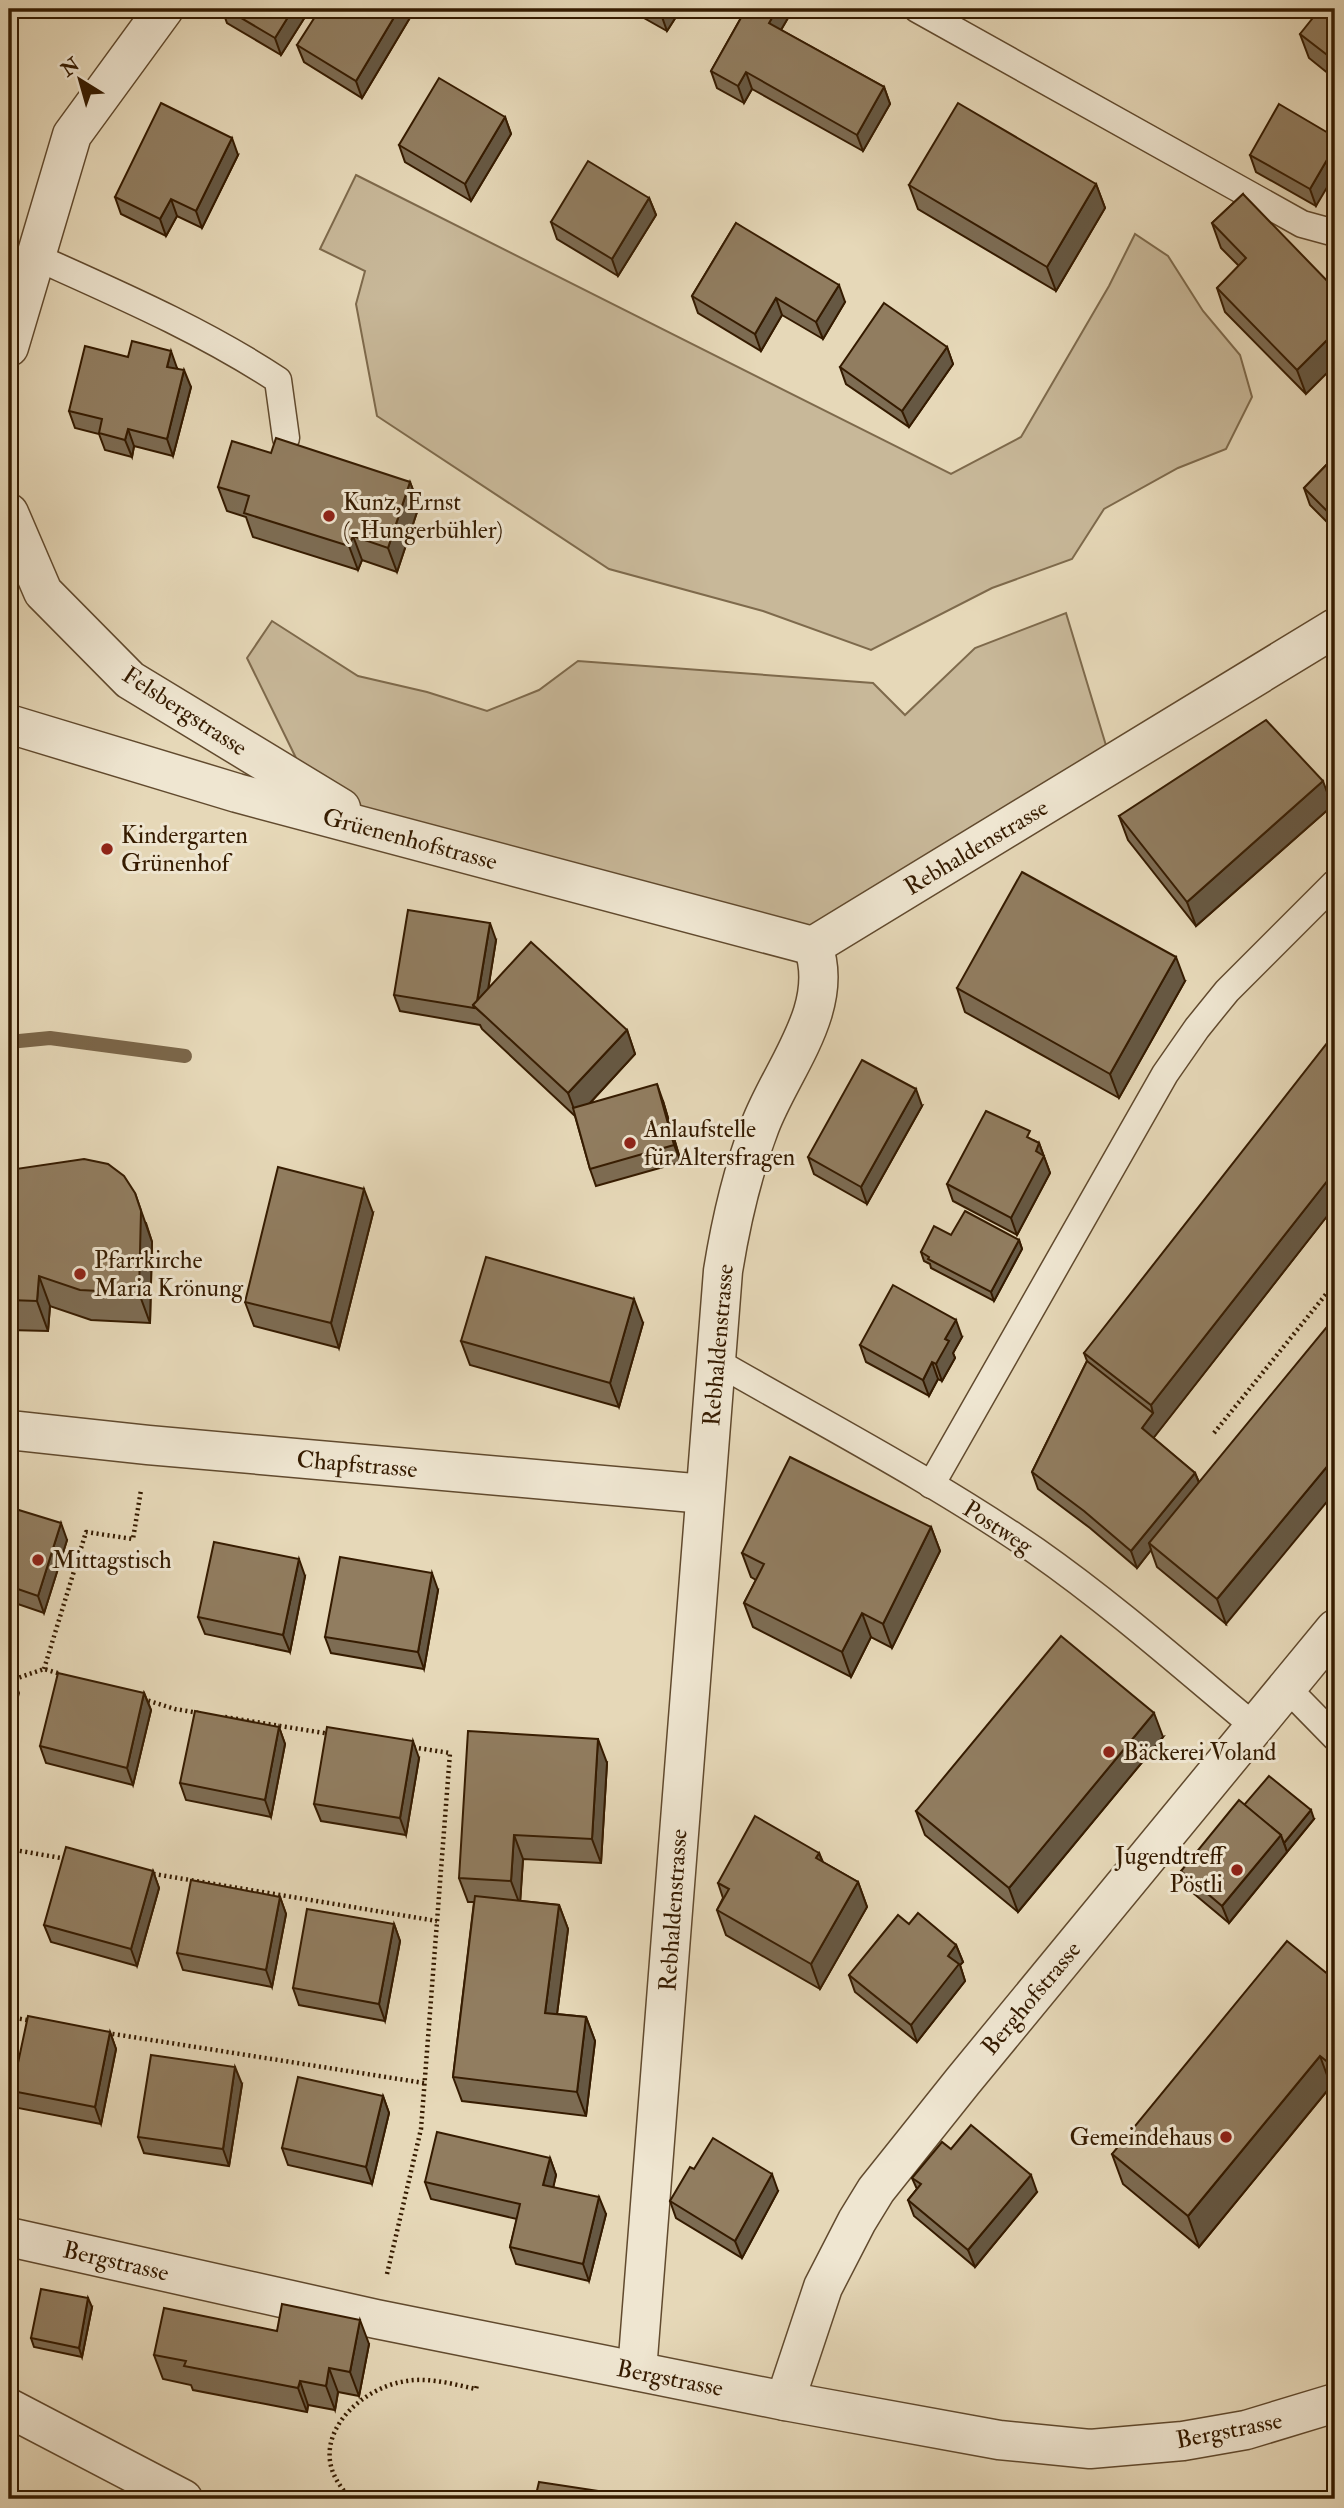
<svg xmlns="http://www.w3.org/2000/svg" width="1344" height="2508" viewBox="0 0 1344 2508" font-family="'IM FELL Double Pica',serif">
  <rect width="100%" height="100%" fill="#e6d8b8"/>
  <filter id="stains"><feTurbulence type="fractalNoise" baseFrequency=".00286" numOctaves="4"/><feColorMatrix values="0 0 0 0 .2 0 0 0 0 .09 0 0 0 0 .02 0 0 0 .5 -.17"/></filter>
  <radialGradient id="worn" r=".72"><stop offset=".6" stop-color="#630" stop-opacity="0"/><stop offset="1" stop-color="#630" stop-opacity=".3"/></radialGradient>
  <!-- green -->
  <g fill="#c8b899" stroke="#7e6a4c" stroke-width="2">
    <path d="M356,175L951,474L1021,437L1109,286L1135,234L1168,256L1203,311L1240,355L1252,397L1226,449L1178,468L1104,509L1072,559L992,588L871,650L763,611L609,569L377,416L356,304L365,271L320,249Z"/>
    <path d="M1066,613L1111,762L813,946L381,832L297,760L247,658L272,621L358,676L427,692L487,711L539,690L578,661L873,683L905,715L975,648Z"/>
  </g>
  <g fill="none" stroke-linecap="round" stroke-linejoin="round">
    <!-- stream -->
    <path stroke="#7b6649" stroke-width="14" d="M9,1042L50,1038L185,1056"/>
    <!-- service casing -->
    <g stroke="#614a2e" stroke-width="29">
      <g id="service">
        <path d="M917,9L1302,224L1335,233"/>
        <path d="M36,257C118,294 202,330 278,380L286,438"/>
        <path d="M717,1362C823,1423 936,1482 1036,1551C1113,1605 1183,1667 1255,1727"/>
        <path d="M931,1485L1165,1074L1197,1028L1227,991L1335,883"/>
        <path d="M1287,1688L1335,1737"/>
      </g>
    </g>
    <!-- minor casing -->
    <g stroke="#614a2e" stroke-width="41">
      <g id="minor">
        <path d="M9,347L72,135L164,9"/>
        <path d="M9,513L43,592L130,680L341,808"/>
        <path d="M9,724L237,793L813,946"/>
        <path d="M813,946L1335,628"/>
        <path d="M9,1430L148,1445L705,1494"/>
        <path d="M637,2371L723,1271C731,1221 742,1173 760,1126C781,1070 836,1008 813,946"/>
      </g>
    </g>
    <!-- tertiary casing -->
    <g stroke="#614a2e" stroke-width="41">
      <g id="tertiary">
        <path d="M9,2237L376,2319L785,2401L999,2440L1090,2449L1183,2441L1246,2430L1335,2403"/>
        <path d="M785,2401L823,2287L857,2221L876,2190L963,2081L1335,1629"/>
        <path d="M9,2408L183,2499"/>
      </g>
    </g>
    <!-- path -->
    <g stroke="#351b00" stroke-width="4.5" stroke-dasharray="2 3.5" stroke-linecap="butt">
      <path d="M1214,1433L1335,1283"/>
      <path d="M44,1669L86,1532L133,1539L141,1490"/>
      <path d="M9,1681L44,1669L61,1674"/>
      <path d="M143,1699L175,1709L199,1713"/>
      <path d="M225,1717L330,1734"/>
      <path d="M9,1849L67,1859"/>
      <path d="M148,1873L437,1921"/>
      <path d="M9,2017L33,2021"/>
      <path d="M107,2033L424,2083"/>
      <path d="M387,2274L421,2129L450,1753L411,1747"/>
      <path d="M351,2499C341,2488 332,2476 330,2461C325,2422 366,2389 401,2382C426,2376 452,2384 476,2389L477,2385"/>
    </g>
    <!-- service -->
    <use href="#service" stroke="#efe6d1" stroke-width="26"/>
    <!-- minor -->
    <use href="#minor" stroke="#efe6d1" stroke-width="38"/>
    <!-- tertiary -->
    <use href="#tertiary" stroke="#efe6d1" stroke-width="38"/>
  </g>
  <!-- wall -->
  <g fill="#7d6c53" stroke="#351b00" stroke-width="2">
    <path d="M222,9H310L281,55L227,23Z"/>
    <path d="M628,9H681L667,31Z"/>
    <path d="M746,9H785L788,18L781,30L884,87L890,104L863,151L752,89L744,103L717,88L711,71Z"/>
    <path d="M1335,9V79L1309,58L1300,34Z"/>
    <path d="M411,16L362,98L304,62L297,45Z"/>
    <path d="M505,117L511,134L471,201L405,162L399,145Z"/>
    <path d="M1335,137L1316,206L1256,172L1250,155Z"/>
    <path d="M238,155L202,228L177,216L166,236L121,214L115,197Z"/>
    <path d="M1096,184L1105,208L1056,291L918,209L909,185Z"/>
    <path d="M1243,194L1306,394L1225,312L1217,288L1239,266L1221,248L1212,223Z"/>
    <path d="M649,198L656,215L618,276L557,239L551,222Z"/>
    <path d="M736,223L845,302L823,339L782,315L761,351L698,313L692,296Z"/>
    <path d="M947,347L953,364L909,427L846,384L840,367Z"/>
    <path d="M128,357L177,368L191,387L173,456L134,446L132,457L105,450L99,434L75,428L69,411Z"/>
    <path d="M271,453L410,482L419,506L397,572L362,560L358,570L253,537L246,517L227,511L218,487Z"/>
    <path d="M1335,456V530L1310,505L1304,488Z"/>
    <path d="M1332,806L1196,926L1128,840L1119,816Z"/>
    <path d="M496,940L488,989L627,1030L635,1054L590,1103L663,1101L681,1162L596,1186L590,1169L575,1116L482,1029L480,1025L400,1011L394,995Z"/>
    <path d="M1185,981L1119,1098L965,1012L957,988Z"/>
    <path d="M922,1106L867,1204L814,1174L808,1157Z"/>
    <path d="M1033,1140L1039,1143L1050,1173L1017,1235L953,1201L947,1184Z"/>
    <path d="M9,1170L146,1223L152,1242L150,1323L91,1320L50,1306L48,1331L9,1330Z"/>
    <path d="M1335,1206L1153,1438L1195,1473L1199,1482L1226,1624L1157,1567L1151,1550L1137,1568L1090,1528L1038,1489L1032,1472L1087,1361L1084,1353Z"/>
    <path d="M373,1213L339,1348L254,1326L245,1302Z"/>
    <path d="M951,1235L1019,1240L1022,1249L994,1301L931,1268L930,1264L924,1261L921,1252Z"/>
    <path d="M643,1323L619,1407L470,1365L461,1341Z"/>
    <path d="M962,1337L953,1353L955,1358L942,1381L938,1379L929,1396L866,1362L860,1345Z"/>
    <path d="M9,1507L67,1540L44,1613L9,1601Z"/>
    <path d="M931,1527L940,1551L892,1648L871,1637L851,1677L753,1627L744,1603L756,1580L751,1577L742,1553Z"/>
    <path d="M305,1576L290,1652L205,1634L198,1617Z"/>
    <path d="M438,1590L424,1669L331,1653L325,1637Z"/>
    <path d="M144,1693L151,1710L133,1785L46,1763L40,1746Z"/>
    <path d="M279,1727L285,1744L271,1817L186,1800L180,1783Z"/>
    <path d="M1163,1737L1018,1912L925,1835L916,1811Z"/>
    <path d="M419,1758L406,1835L321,1821L314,1804Z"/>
    <path d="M607,1763L601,1863L523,1859L520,1901L559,1905L568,1929L557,2014L586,2017L595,2041L586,2116L462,2101L453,2077L474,1902H468L459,1878Z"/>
    <path d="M1244,1805L1314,1819L1229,1923L1187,1888L1181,1871Z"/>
    <path d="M819,1853L823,1862L858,1882L867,1907L820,1989L726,1935L717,1910L723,1898L718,1883Z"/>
    <path d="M153,1871L159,1888L137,1966L51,1942L44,1925Z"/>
    <path d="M280,1897L286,1914L272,1987L183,1970L177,1953Z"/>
    <path d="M394,1924L400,1941L385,2021L299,2005L293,1988Z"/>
    <path d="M909,1924L956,1945L963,1962L960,1965L965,1981L917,2042L855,1992L849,1975Z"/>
    <path d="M1335,1980V2089L1331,2086L1199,2247L1123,2184L1112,2154Z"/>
    <path d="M110,2032L116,2049L101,2124L18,2108L12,2091Z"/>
    <path d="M242,2084L229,2166L144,2153L138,2137Z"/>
    <path d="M383,2096L389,2113L372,2184L288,2165L282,2148Z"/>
    <path d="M951,2149L1037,2192L975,2267L914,2216L908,2200L917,2189L912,2178Z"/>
    <path d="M550,2158L556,2175L553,2187L606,2214L589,2281L516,2264L510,2247L517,2219L431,2199L425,2182Z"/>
    <path d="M694,2169L778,2191L742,2258L676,2218L670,2201Z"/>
    <path d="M92,2307L82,2357L34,2347L31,2338Z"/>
    <path d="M277,2331L369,2344L359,2396L338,2392L335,2410L308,2405L307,2412L193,2390L191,2385L163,2379L154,2355Z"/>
  </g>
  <!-- shaded-wall -->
  <g fill="#665843" stroke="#351b00" stroke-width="2">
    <path d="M293,9H310L281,55L275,38Z"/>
    <path d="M399,9H408L411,16L362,98L356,81Z"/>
    <path d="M664,9H681L667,31L661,14Z"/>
    <path d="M777,9H785L788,18L775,40L769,23Z"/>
    <path d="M746,72L752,89L744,103L738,86Z"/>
    <path d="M884,87L890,104L863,151L857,135Z"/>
    <path d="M505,117L511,134L471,201L465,184Z"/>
    <path d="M232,138L238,155L202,228L196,211Z"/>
    <path d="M1335,146V174L1316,206L1310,189Z"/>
    <path d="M1096,184L1105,208L1056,291L1047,267Z"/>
    <path d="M649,198L656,215L618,276L612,259Z"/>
    <path d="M171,199L177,216L166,236L160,219Z"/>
    <path d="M839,285L845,302L823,339L816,322Z"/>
    <path d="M776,298L782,315L761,351L755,334Z"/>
    <path d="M1335,332V365L1306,394L1297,370Z"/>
    <path d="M947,347L953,364L909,427L902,411Z"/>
    <path d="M171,351L177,368L174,384L167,367Z"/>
    <path d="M184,370L191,387L173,456L167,439Z"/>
    <path d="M128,429L134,446L132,457L125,440Z"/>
    <path d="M410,482L419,506L397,572L388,548Z"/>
    <path d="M353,536L362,560L358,570L349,546Z"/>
    <path d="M9,770L14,784L9,800Z"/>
    <path d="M1323,781L1332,806L1196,926L1187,902Z"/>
    <path d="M490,923L496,940L484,1015L476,1008Z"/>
    <path d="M1176,957L1185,981L1119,1098L1110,1074Z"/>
    <path d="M627,1030L635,1054L577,1117L568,1093Z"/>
    <path d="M657,1084L663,1101L681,1162L674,1145Z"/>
    <path d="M916,1089L922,1106L867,1204L861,1187Z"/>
    <path d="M1039,1143L1050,1173L1017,1235L1011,1218Z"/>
    <path d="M1335,1171V1206L1148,1445L1142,1428L1153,1413L1151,1405Z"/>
    <path d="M364,1189L373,1213L339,1348L331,1323Z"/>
    <path d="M135,1193L152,1242L150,1323L139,1293Z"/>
    <path d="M1019,1240L1022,1249L994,1301L991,1292Z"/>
    <path d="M39,1276L50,1306L48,1331L37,1301Z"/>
    <path d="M634,1299L643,1323L619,1407L610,1383Z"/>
    <path d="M956,1320L962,1337L953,1353L955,1358L942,1381L936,1364L945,1339Z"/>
    <path d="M932,1362L938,1379L929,1396L923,1380Z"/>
    <path d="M1335,1457V1492L1226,1624L1217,1599Z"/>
    <path d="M1195,1473L1202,1490L1149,1543L1151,1550L1137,1568L1131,1551Z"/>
    <path d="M61,1523L67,1540L44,1613L38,1596Z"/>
    <path d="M931,1527L940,1551L892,1648L883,1624Z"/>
    <path d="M299,1559L305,1576L290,1652L283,1635Z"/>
    <path d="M432,1573L438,1590L424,1669L418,1652Z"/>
    <path d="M862,1613L871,1637L851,1677L842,1652Z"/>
    <path d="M13,1677L19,1693L9,1729V1691Z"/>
    <path d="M144,1693L151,1710L133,1785L127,1768Z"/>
    <path d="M1154,1713L1163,1737L1018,1912L1009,1888Z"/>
    <path d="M279,1727L285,1744L271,1817L265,1800Z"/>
    <path d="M598,1739L607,1763L601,1863L592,1839Z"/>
    <path d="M413,1741L419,1758L406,1835L400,1818Z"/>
    <path d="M1311,1810L1314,1819L1287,1852L1284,1843Z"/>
    <path d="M514,1835L523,1859L520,1905L511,1881Z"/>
    <path d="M1281,1835L1287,1852L1229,1923L1222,1906Z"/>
    <path d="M9,1853L14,1867L9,1882Z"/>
    <path d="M819,1853L828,1877L816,1858Z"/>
    <path d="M153,1871L159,1888L137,1966L131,1949Z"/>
    <path d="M858,1882L867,1907L820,1989L811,1964Z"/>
    <path d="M280,1897L286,1914L272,1987L266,1970Z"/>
    <path d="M559,1905L568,1929L554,2037L545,2013Z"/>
    <path d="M394,1924L400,1941L385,2021L379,2004Z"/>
    <path d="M956,1945L963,1962L960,1965L965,1981L917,2042L911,2025L948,1956Z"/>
    <path d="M586,2017L595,2041L586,2116L577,2092Z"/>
    <path d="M110,2032L116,2049L101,2124L95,2107Z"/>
    <path d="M1320,2056L1331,2086L1199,2247L1188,2216Z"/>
    <path d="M235,2067L242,2084L229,2166L223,2149Z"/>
    <path d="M383,2096L389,2113L372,2184L366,2167Z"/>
    <path d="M550,2158L556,2175L550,2202L543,2185Z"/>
    <path d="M772,2174L778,2191L742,2258L735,2241Z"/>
    <path d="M1031,2175L1037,2192L975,2267L968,2250Z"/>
    <path d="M599,2197L606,2214L589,2281L583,2264Z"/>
    <path d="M88,2298L92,2307L82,2357L79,2348Z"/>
    <path d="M360,2320L369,2344L359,2396L350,2372Z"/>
    <path d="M329,2368L338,2392L335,2410L326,2386Z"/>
    <path d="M300,2381L308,2405L307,2412L298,2388Z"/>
  </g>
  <!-- building -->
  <g fill="#917d60" stroke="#351b00" stroke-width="2">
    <path d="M226,9H293L275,38Z"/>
    <path d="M320,9H399L356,81L297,45Z"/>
    <path d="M651,9H664L661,14Z"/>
    <path d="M746,9H777L769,23L884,87L857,135L746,72L738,86L711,71Z"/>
    <path d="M1320,9H1335V61L1300,34Z"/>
    <path d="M439,78L505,117L465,184L399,145Z"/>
    <path d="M161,103L232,138L196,211L171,199L160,219L115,197Z"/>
    <path d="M958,103L1096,184L1047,267L909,185Z"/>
    <path d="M1279,104L1335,137V146L1310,189L1250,155Z"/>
    <path d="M588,161L649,198L612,259L551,222Z"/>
    <path d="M1243,194L1335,289V332L1297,370L1217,288L1246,258L1212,223Z"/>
    <path d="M736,223L839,285L816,322L776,298L755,334L692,296Z"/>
    <path d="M884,303L947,347L902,411L840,367Z"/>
    <path d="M132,341L171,351L167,367L184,370L167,439L128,429L125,440L99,433L102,419L69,411L85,346L128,357Z"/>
    <path d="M276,438L410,482L388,548L353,536L349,546L244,513L249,496L218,487L232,441L271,453Z"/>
    <path d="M1335,456V519L1304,488Z"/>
    <path d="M1266,720L1323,781L1187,902L1119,816Z"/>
    <path d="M1022,872L1176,957L1110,1074L957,988Z"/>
    <path d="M408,910L490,923L477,1001L473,1005L474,1008L394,995Z"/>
    <path d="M531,942L627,1030L568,1093L473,1005Z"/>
    <path d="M1335,1033V1171L1151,1405L1084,1353Z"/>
    <path d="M862,1060L916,1089L861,1187L808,1157Z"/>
    <path d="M657,1084L674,1145L590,1169L573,1108Z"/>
    <path d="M986,1111L1030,1131L1027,1137L1039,1143L1036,1151L1044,1156L1011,1218L947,1184Z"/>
    <path d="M84,1159L108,1164L124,1176L135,1193L141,1211L139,1293L80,1290L39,1276L37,1301L9,1300V1170Z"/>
    <path d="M278,1167L364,1189L331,1323L245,1302Z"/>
    <path d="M965,1211L1019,1240L991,1292L928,1259L929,1257L921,1252L934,1226L951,1235Z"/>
    <path d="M486,1257L634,1299L610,1383L461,1341Z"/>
    <path d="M893,1285L956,1320L945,1339L949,1341L936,1364L932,1362L923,1380L860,1345Z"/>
    <path d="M1335,1317V1457L1217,1599L1149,1543Z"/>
    <path d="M1087,1361L1153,1413L1142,1428L1195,1473L1131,1551L1084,1511L1032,1472Z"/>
    <path d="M790,1457L931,1527L883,1624L862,1613L842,1652L744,1603L764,1564L742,1553Z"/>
    <path d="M9,1507L61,1523L38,1596L9,1586Z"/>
    <path d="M214,1542L299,1559L283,1635L198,1617Z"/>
    <path d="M340,1557L432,1573L418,1652L325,1637Z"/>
    <path d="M1061,1636L1154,1713L1009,1888L916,1811Z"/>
    <path d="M58,1673L144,1693L127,1768L40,1746Z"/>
    <path d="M9,1675L13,1677L9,1691Z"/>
    <path d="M195,1711L279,1727L265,1800L180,1783Z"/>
    <path d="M327,1727L413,1741L400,1818L314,1804Z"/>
    <path d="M468,1731L598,1739L592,1839L514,1835L511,1881L459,1878Z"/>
    <path d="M1269,1776L1311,1810L1284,1843L1281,1835L1244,1805Z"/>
    <path d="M1239,1800L1281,1835L1222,1906L1181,1871Z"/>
    <path d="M755,1816L819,1853L816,1858L858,1882L811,1964L717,1910L729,1889L718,1883Z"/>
    <path d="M66,1847L153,1871L131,1949L44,1925Z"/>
    <path d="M191,1880L280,1897L266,1970L177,1953Z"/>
    <path d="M475,1896L559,1905L545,2013L586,2017L577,2092L453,2077Z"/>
    <path d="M307,1909L394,1924L379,2004L293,1988Z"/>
    <path d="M918,1913L956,1945L948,1956L959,1964L911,2025L849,1975L898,1915L909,1924Z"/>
    <path d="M1287,1941L1335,1980V2068L1320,2056L1188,2216L1112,2154Z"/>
    <path d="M28,2016L110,2032L95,2107L12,2091Z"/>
    <path d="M151,2055L235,2067L223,2149L138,2137Z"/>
    <path d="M298,2077L383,2096L366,2167L282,2148Z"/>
    <path d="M971,2125L1031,2175L968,2250L908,2200L921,2184L912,2178L942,2142L951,2149Z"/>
    <path d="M437,2132L550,2158L543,2185L599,2197L583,2264L510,2247L520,2204L425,2182Z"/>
    <path d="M713,2138L772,2174L735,2241L670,2201L690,2167L694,2169Z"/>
    <path d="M41,2289L88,2298L79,2348L31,2338Z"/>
    <path d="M282,2304L360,2320L350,2372L329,2368L326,2386L300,2381L298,2388L184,2366L186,2361L154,2355L164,2308L277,2331Z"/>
    <path d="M539,2482L651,2499H535Z"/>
    <path d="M760,2496L779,2499H760Z"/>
  </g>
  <!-- markers -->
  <g fill="#8f2418" stroke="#efe6d1" stroke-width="2.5">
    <circle cx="329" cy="516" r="7"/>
    <circle cx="107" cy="849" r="7"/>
    <circle cx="630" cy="1143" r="7"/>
    <circle cx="80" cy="1274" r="7"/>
    <circle cx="38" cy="1560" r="7"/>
    <circle cx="1109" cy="1752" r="7"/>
    <circle cx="1237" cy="1870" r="7"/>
    <circle cx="1226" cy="2137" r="7"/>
  </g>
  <g text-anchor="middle" stroke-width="6" stroke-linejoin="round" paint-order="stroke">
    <!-- poi labels -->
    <g font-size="24" fill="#351b00" stroke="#efe6d1" text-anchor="start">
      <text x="343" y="510">Kunz, Ernst<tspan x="343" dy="28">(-Hungerbühler)</tspan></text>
      <text x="121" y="843">Kindergarten<tspan x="121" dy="28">Grünenhof</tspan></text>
      <text x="644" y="1137">Anlaufstelle<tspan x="644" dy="28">für Altersfragen</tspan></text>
      <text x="94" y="1268">Pfarrkirche<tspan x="94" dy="28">Maria Krönung</tspan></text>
      <text x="52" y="1568">Mittagstisch</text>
      <text x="1123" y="1760">Bäckerei Voland</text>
      <text x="1223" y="1864" text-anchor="end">Jugendtreff<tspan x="1223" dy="28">Pöstli</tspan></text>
      <text x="1212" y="2145" text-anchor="end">Gemeindehaus</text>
    </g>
    <!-- street labels -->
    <g font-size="24" fill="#351b00" stroke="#efe6d1">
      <text transform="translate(185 711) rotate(33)" y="8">Felsbergstrasse</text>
      <text transform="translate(410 839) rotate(15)" y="8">Grüenenhofstrasse</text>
      <text transform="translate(976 847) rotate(-31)" y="8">Rebhaldenstrasse</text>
      <text transform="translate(718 1345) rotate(-85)" y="8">Rebhaldenstrasse</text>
      <text transform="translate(357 1464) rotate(5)" y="8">Chapfstrasse</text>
      <text transform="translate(998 1527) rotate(33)" y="8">Postweg</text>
      <text transform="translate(673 1910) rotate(-86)" y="8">Rebhaldenstrasse</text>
      <text transform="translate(1031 1998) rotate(-50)" y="8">Berghofstrasse</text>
      <text transform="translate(116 2261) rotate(13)" y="8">Bergstrasse</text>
      <text transform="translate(670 2378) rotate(11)" y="8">Bergstrasse</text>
      <text transform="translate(1229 2430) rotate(-11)" y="8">Bergstrasse</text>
    </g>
  </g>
  <!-- margin -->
  <rect width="1344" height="2508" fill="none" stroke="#e6d8b8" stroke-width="35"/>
  <rect x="10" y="10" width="1323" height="2487" fill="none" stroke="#351b00" stroke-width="3.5"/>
  <rect x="18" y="18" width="1309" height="2473" fill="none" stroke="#351b00" stroke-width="2"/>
  <!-- north arrow -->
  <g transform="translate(80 80) rotate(323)" stroke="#efe6d1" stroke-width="5" paint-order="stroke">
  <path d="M0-5L12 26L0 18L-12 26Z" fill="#351b00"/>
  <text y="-10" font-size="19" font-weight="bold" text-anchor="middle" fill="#351b00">N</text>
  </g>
  <rect width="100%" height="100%" filter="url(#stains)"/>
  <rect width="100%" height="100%" fill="url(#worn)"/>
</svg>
